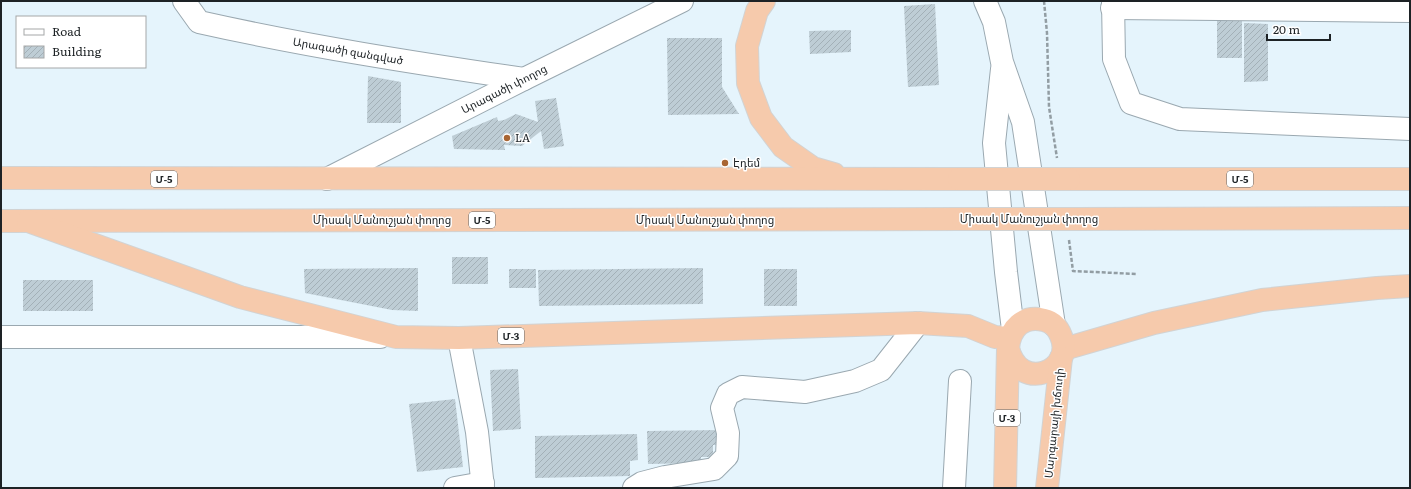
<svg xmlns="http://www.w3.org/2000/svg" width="1411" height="489" viewBox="0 0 1411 489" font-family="Literata,'Noto Sans Armenian',serif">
  <defs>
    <pattern id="building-hatch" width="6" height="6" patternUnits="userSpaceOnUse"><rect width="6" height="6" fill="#becdd5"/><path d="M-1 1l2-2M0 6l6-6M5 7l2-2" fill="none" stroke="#a3b0b7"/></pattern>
  </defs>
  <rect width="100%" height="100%" fill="#e5f4fc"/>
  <!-- building -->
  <g fill="url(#building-hatch)">
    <path d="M935,4L939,85L908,87L904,6Z"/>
    <rect x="1217" y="20" width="25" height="38"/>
    <path d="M1244,23L1268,24V81L1244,82Z"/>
    <path d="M851,30V52L810,54L809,31Z"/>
    <path d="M667,38H722V87L739,114L668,115Z"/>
    <path d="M368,76L401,82V123H367Z"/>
    <path d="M556,98L564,146L544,149L541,131L522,146L504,145L505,150L454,149L452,136L497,117L498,121L504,120L516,114L538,122L535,101Z"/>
    <rect x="452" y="257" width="36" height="27"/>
    <path d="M418,268V311L392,310L305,293L304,269Z"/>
    <path d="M703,268V304L539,306L538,270Z"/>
    <rect x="509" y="269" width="27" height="19"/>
    <rect x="764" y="269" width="33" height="37"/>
    <rect x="23" y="280" width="70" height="31"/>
    <path d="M518,369L521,429L493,431L490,370Z"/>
    <path d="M455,399L463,467L417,472L409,404Z"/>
    <path d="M720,430V445H713V457H701V463L648,464L647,431Z"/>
    <path d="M637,434L638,460L630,461V476L535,478V436Z"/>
  </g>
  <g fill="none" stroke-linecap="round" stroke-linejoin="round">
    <!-- minor casing -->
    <g stroke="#9aa8b0" stroke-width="24">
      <g id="minor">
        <path d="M184,1L199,22C306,46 415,63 524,79"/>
        <path d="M985,1L994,22L1002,62L1023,122L1054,325"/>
        <path d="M1113,1L1114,59L1131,103L1180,119L1410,129"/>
        <path d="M1112,8L1410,11"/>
        <path d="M1002,69L994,143L1006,272L1013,330"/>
        <path d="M327,179L524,79L682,1"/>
        <path d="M1,337H380"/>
        <path d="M459,338L477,432L483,488"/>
        <path d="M455,488L483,483"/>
        <path d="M634,488L642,483L665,477L714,469L727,456L728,433L722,408L728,394L742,387L805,392L855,381L881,370L918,323"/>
        <path d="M954,488L960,381"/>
      </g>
    </g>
    <!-- highway casing -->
    <g stroke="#d2d3d3" stroke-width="24">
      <g id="highway">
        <path d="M764,1L757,11L747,46L748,83L761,118L783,147L813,168L834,174"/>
        <path d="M1,178L959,179"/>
        <path d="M1069,179H1410"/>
        <path d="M1073,219L1410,218"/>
        <path d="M1,221L963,219"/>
        <path d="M28,221L240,297L396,337L459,338L918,323L968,326L995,337L1009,338"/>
        <path d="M1064,349L1154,323L1262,300L1377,288L1410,286"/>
        <path d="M1005,488L1008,348C1010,328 1023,315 1044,320C1052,322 1058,328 1061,336C1076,371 1019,394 1008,348"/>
        <path d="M1047,488L1061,358"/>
      </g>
    </g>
    <!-- path -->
    <g stroke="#929da3" stroke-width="2.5" stroke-dasharray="4 2" stroke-linecap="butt">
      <path d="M1044,1L1047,33L1049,107L1057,158"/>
      <path d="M1069,240L1073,271L1137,274"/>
    </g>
    <!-- minor -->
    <use href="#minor" stroke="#fff" stroke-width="22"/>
    <!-- highway -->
    <use href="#highway" stroke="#f6caac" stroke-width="22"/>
    <!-- highway-bridge casing -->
    <g stroke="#d2d3d3" stroke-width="24" stroke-linecap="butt">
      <g id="highway-bridge">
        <path d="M959,179H1069"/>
        <path d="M963,219H1073"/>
      </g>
    </g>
    <!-- highway-bridge -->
    <use href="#highway-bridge" stroke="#f6caac" stroke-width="22"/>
  </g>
  <!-- markers -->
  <g fill="#a86533" stroke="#fff" stroke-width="1.5">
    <circle cx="507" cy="138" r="4"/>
    <circle cx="725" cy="163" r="4"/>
  </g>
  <g text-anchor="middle" stroke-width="3" stroke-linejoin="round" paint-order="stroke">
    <!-- shield labels -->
    <g fill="#fff" stroke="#616466" stroke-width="1">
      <rect x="151" y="171" width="26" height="16" rx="3"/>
      <rect x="1227" y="171" width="26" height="16" rx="3"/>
      <rect x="469" y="212" width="26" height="16" rx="3"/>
      <rect x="498" y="328" width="26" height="16" rx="3"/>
      <rect x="994" y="410" width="26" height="16" rx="3"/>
    </g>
    <g font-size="10" font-weight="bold" fill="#1d2225">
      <text x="164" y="183">Մ-5</text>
      <text x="1240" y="183">Մ-5</text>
      <text x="482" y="224">Մ-5</text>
      <text x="511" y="340">Մ-3</text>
      <text x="1007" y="422">Մ-3</text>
    </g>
    <!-- street labels -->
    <g font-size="11" fill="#1d2225" stroke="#fff">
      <text transform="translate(348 51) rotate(10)" y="4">Արագածի զանգված</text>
      <text transform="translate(504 89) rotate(-27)" y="4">Արագածի փողոց</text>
      <text x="1029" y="223">Միսակ Մանուշյան փողոց</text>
      <text x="382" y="224">Միսակ Մանուշյան փողոց</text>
      <text x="705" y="224">Միսակ Մանուշյան փողոց</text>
      <text transform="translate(1054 423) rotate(-84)" y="4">Մարգարայի խճուղի</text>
    </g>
    <!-- poi labels -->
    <g font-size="11" fill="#1d2225" stroke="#fff" text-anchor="start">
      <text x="515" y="142">LA</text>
      <text x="733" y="167">Էդեմ</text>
    </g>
  </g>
  <!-- border -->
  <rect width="1411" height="489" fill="none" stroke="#1d2225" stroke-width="4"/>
  <!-- legend -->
  <rect x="16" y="16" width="130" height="52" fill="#ffffff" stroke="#a5a7a8"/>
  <rect x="24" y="29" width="20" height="6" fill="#ffffff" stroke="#a5a7a8"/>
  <text x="52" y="36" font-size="12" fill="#1d2225">Road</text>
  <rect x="24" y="46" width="20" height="12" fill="url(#building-hatch)" stroke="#a5a7a8"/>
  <text x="52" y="56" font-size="12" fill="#1d2225">Building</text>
  <!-- scale -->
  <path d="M1267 34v6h63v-6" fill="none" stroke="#1d2225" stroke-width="2"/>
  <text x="1273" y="34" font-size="12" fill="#1d2225" stroke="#ffffff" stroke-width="3" paint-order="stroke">20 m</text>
</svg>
